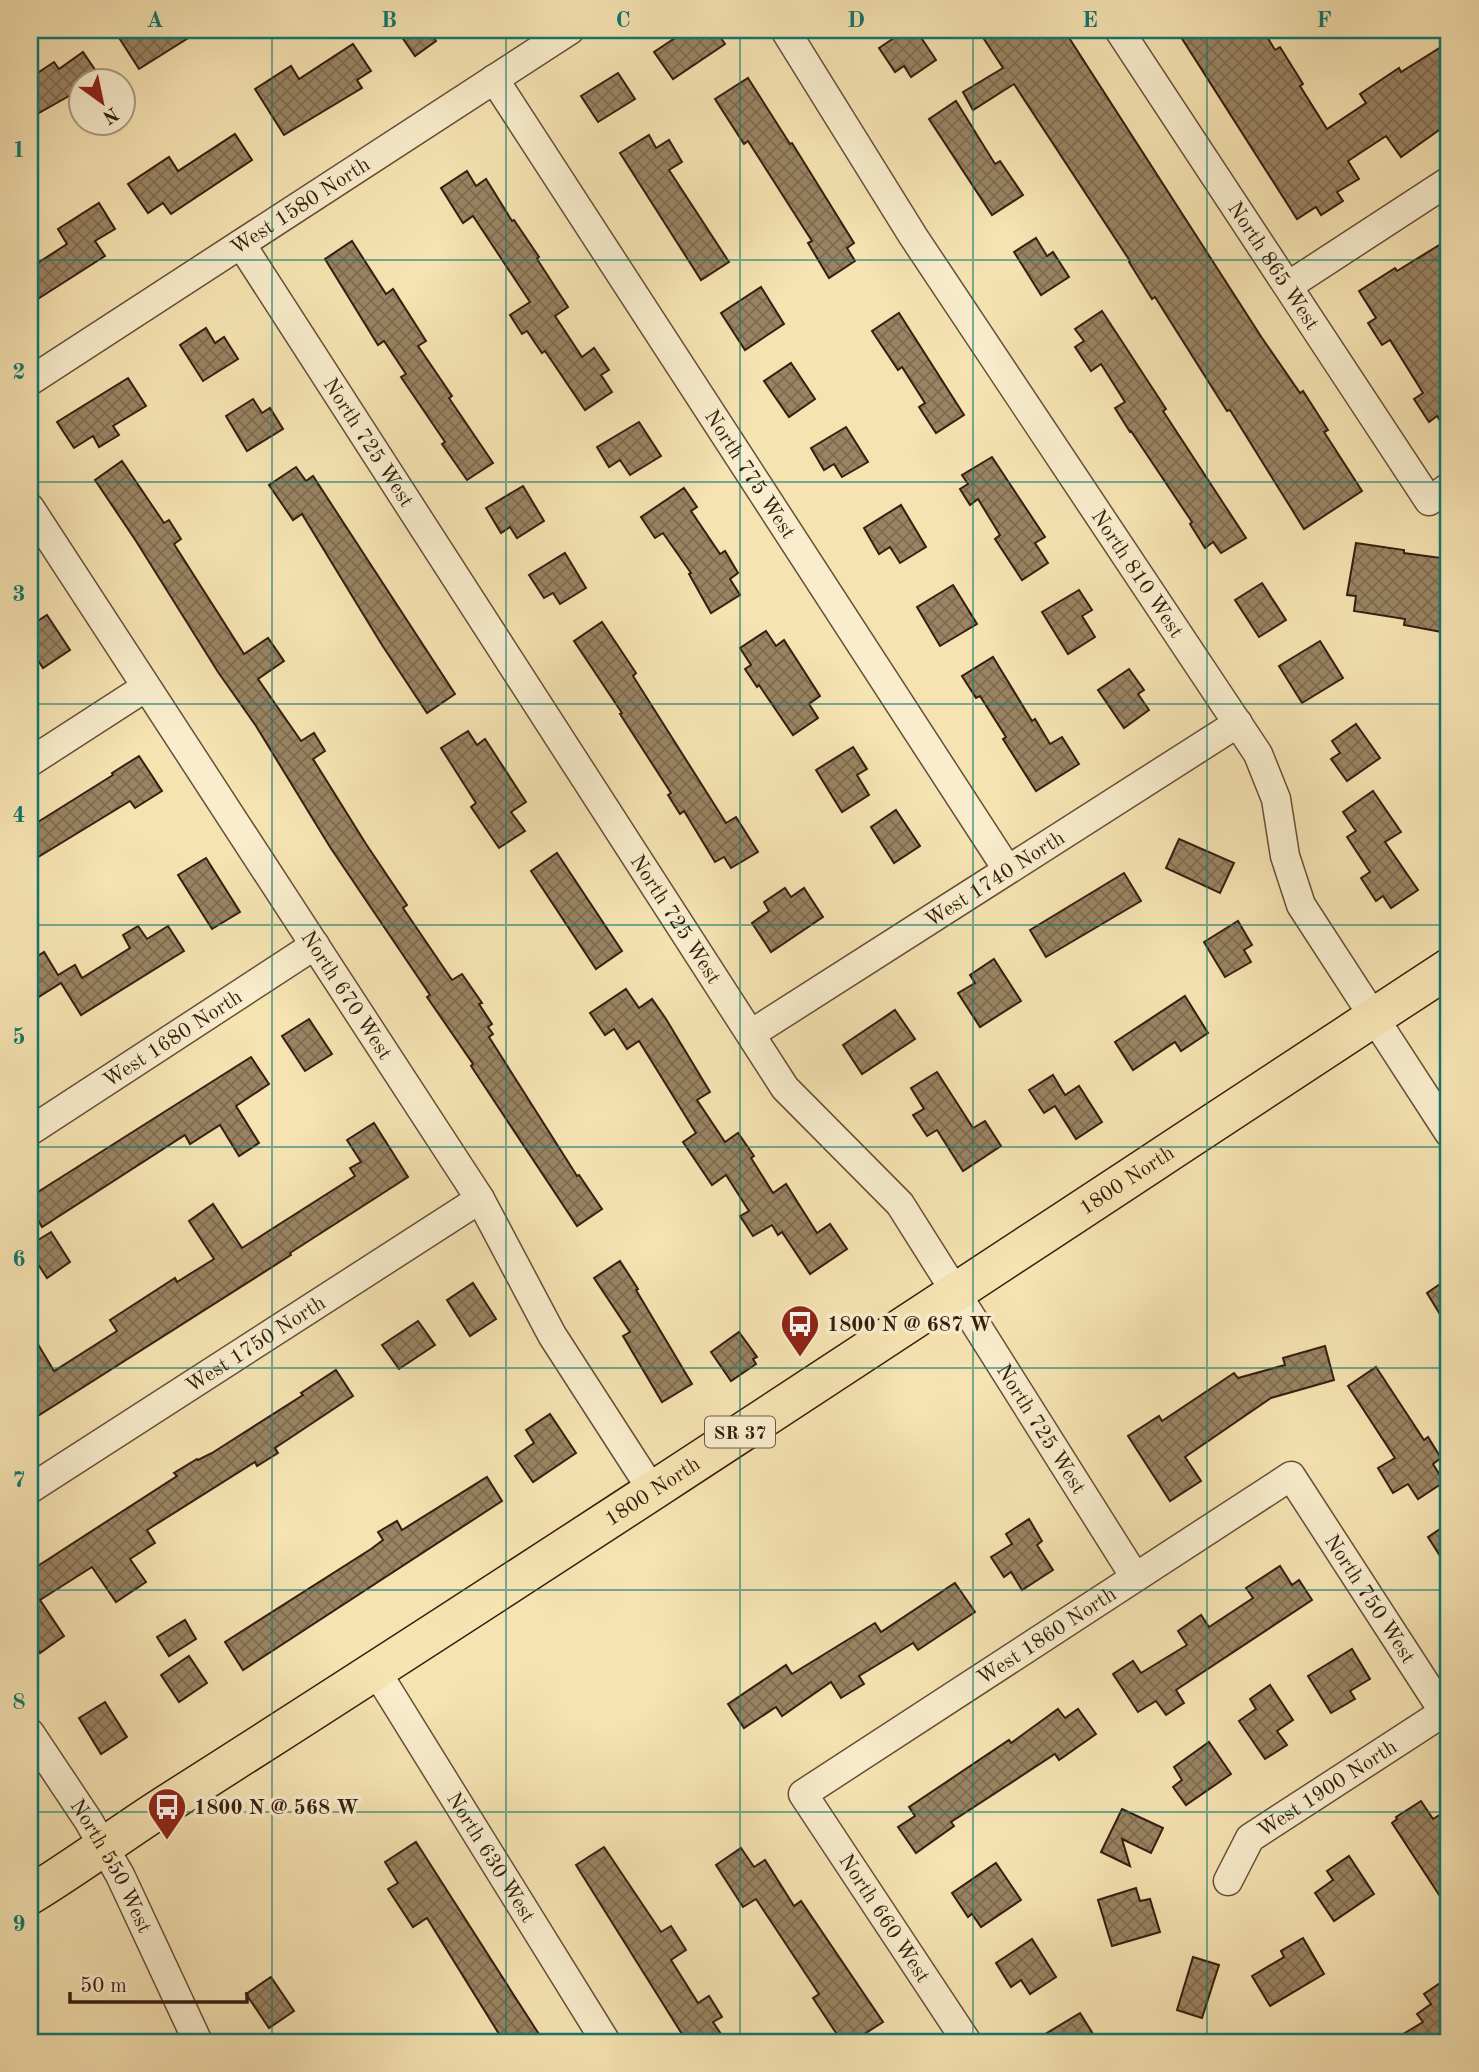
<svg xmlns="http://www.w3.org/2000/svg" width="1479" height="2072" viewBox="0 0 1479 2072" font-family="'Old Standard TT',serif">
  <defs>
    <pattern id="building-cross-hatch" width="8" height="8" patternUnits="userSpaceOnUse" patternTransform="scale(1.75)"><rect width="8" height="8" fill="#9a8463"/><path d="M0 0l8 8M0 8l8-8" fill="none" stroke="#7e6b50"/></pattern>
  </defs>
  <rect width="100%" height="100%" fill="#f6e3b2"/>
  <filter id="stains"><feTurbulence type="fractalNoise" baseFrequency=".00286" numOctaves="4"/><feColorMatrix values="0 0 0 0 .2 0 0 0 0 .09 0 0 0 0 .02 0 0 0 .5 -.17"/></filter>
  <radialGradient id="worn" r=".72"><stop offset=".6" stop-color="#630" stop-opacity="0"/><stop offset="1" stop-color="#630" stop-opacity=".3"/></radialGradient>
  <!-- building -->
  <g fill="url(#building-cross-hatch)" stroke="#361d0e" stroke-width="2">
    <path d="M114,30H201L139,69Z"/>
    <path d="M397,30H428L436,41L415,56Z"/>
    <path d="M687,30H715L725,44L673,79L654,52Z"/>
    <path d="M906,30H916L936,60L911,77L904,66L895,72L879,48Z"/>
    <path d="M978,30H1064L1262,338L1300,393L1303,391L1328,430L1324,432L1362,491L1304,529L1230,410L1227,411L1155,297L1152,299L1129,262L1130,261L1014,84L973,110L963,92L1003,68Z"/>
    <path d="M1193,30H1263L1275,50L1280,47L1303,84L1300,86L1327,129L1366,103L1360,94L1399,68L1401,72L1449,42V123L1401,157L1386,136L1348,161L1359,179L1337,192L1343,201L1321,215L1316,207L1297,219L1181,37Z"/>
    <path d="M353,44L371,71L357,80L362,88L284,135L255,89L291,66L299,79Z"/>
    <path d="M83,52L102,80H80V113L69,96L39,113L30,99V78L54,62L59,69Z"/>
    <path d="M618,73L635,99L598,122L581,96Z"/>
    <path d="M748,78L790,144L792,143L854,243L847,248L855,261L829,278L808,243L812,241L748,141L744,144L715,99Z"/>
    <path d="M956,101L995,164L1000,161L1023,195L992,215L929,119Z"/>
    <path d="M235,134L252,160L171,214L163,203L148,213L128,184L169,157L178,171Z"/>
    <path d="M649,135L656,148L669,140L682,162L669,170L729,262L701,280L620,153Z"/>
    <path d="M467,171L476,186L486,179L512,221L514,220L539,257L537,259L568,307L555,316L582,357L594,348L609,370L601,375L612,392L585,410L545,351L542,353L527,331L522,334L510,315L530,302L473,216L463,223L441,188Z"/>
    <path d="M99,203L115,229L95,241L105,256L30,304V268L67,244L58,229Z"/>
    <path d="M1036,238L1047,256L1053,252L1069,277L1041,295L1014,252Z"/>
    <path d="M1449,239V435L1437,416L1429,422L1414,399L1423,393L1390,340L1382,345L1368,323L1376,318L1359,291L1395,268L1397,271Z"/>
    <path d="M352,241L386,294L393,289L426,341L418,346L452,396L449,398L493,463L467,480L442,444L445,442L401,377L406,374L384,341L378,345L325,259Z"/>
    <path d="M761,287L784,324L745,350L721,313Z"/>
    <path d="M1102,311L1166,409L1163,411L1246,538L1221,553L1213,542L1205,548L1190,524L1192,522L1131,431L1130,432L1115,408L1125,402L1101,364L1091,371L1075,347L1084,341L1075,329Z"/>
    <path d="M899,313L964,415L936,433L919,407L925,403L902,367L898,370L872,331Z"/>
    <path d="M206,328L215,343L224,337L238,359L203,381L180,345Z"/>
    <path d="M791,363L815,399L789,417L764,381Z"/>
    <path d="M128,378L146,406L113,426L119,435L99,447L93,436L74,448L57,422Z"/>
    <path d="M253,399L262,413L270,408L283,429L247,451L226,416Z"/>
    <path d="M639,422L661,456L630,475L620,460L609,467L597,447Z"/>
    <path d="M846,427L868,462L842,477L834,464L824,470L811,448Z"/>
    <path d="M992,457L1045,537L1035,543L1048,563L1022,580L995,539L1000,535L978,499L970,505L960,489L968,484L962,475Z"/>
    <path d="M122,461L164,523L169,520L181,539L174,544L244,654L268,638L284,661L258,679L301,741L314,733L325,751L313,759L366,844L407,905L403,908L452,980L462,974L482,1003L479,1004L492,1024L488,1027L493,1034L489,1037L577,1176L579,1175L602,1209L577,1226L471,1066L473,1064L427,997L430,995L330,847L256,726L218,672L136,541L95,480Z"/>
    <path d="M296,467L306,481L313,476L455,694L427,713L382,645L302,514L293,520L269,485Z"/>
    <path d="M523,486L544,521L517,538L510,527L501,533L486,508Z"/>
    <path d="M684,488L697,507L691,511L720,554L725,551L738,573L730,579L740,595L711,613L698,590L689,574L691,573L663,533L655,538L641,517Z"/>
    <path d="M901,505L926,547L900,563L890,547L879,554L864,528Z"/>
    <path d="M1356,543L1404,550V553L1449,559L1447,633L1404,625L1405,619L1354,611L1356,596L1347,595Z"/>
    <path d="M565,553L586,588L560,604L553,593L544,598L529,575Z"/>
    <path d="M1262,583L1286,620L1259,637L1235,600Z"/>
    <path d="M953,585L977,624L940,646L917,607Z"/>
    <path d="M1079,590L1092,610L1082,616L1095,637L1068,654L1042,612Z"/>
    <path d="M47,615L70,650L43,668L30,648V626Z"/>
    <path d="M602,622L636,673L633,676L726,823L736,817L758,852L731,868L724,857L715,862L684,811L680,814L668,795L671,793L620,714L622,713L574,641Z"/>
    <path d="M766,631L776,646L784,640L820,696L809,704L818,718L793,735L759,685L757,687L745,669L751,665L740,648Z"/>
    <path d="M1320,641L1343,678L1302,703L1279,666Z"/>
    <path d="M993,657L1032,721L1035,719L1050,744L1062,737L1079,764L1036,791L1003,739L1006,737L980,696L976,698L962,676Z"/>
    <path d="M1129,669L1144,690L1138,694L1149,710L1124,728L1098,690Z"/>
    <path d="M1356,724L1380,758L1347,781L1331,759L1340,753L1332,741Z"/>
    <path d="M468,731L477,745L485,739L526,802L511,812L525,831L499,848L471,807L476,803L441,748Z"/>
    <path d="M853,747L867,769L857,775L869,795L842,812L816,770Z"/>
    <path d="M139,756L162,791L135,808L130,801L30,862V827L113,775L112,773Z"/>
    <path d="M1373,791L1401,832L1385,842L1418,890L1391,908L1383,896L1376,901L1361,878L1370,872L1347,837L1356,831L1343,812Z"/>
    <path d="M896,810L920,846L894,863L871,827Z"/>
    <path d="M1179,839L1234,863L1220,893L1166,868Z"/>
    <path d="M557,853L622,951L596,969L531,871Z"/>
    <path d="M206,858L240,912L212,929L178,875Z"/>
    <path d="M1124,873L1141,901L1046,957L1030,930Z"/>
    <path d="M785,888L791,897L804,888L823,917L771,952L752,923L769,911L764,902Z"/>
    <path d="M1238,921L1252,945L1244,950L1251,962L1225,977L1204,942Z"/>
    <path d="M138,926L147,939L168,926L184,951L81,1015L61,983L37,998L30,986V961L44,952L58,975L75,965L82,978L130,948L123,935Z"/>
    <path d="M994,959L1021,1001L980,1027L958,993L975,983L970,975Z"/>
    <path d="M626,989L639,1008L652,999L666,1019L710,1092L697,1100L725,1142L738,1133L754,1156L751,1158L773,1193L786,1184L817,1233L830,1224L847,1249L810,1274L782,1232L778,1235L772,1225L753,1236L740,1216L749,1211L726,1175L712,1185L683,1142L696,1133L639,1041L627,1049L614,1029L605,1035L590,1013Z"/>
    <path d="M1185,996L1208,1033L1181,1051L1175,1042L1133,1070L1115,1042Z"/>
    <path d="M895,1010L915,1039L862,1074L843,1045Z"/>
    <path d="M309,1019L332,1054L305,1071L282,1036Z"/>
    <path d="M251,1057L269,1084L236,1106L259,1143L239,1156L220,1125L190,1144L185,1135L42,1227L30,1206V1197Z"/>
    <path d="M937,1072L973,1128L985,1121L1001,1146L963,1171L937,1130L927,1136L913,1115L924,1109L911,1088Z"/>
    <path d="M1053,1075L1065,1095L1079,1086L1102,1122L1076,1139L1055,1106L1044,1113L1029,1090Z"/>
    <path d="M374,1123L408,1177L290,1253L291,1255L30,1421V1331L54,1371L117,1331L110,1320L175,1278L177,1282L214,1259L189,1221L213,1204L242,1248L355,1176L350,1168L361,1162L347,1140Z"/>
    <path d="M51,1232L70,1262L47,1278L30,1252V1245Z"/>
    <path d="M620,1261L638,1289L636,1290L692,1384L662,1402L623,1336L630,1332L594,1278Z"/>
    <path d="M1449,1278V1329L1427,1293Z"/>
    <path d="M473,1283L496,1319L470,1336L447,1300Z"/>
    <path d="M418,1321L435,1345L399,1369L382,1345Z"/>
    <path d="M739,1332L757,1357L753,1359L756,1364L731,1381L711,1352Z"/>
    <path d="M1325,1346L1334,1380L1271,1398L1185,1457L1201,1481L1170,1501L1128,1436L1159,1416L1162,1421L1234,1373L1238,1378L1285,1365L1283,1358Z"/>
    <path d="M1376,1367L1424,1440L1428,1437L1441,1458L1433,1464L1444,1482L1418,1499L1408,1484L1393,1493L1378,1468L1395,1458L1348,1386Z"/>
    <path d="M336,1370L353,1396L275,1448L278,1453L257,1466L255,1462L147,1530L155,1543L130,1559L146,1582L116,1602L92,1567L40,1600L64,1636L40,1653L30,1638V1571L177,1476L174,1473L197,1459L198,1460L212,1453L303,1395L301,1393Z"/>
    <path d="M550,1414L576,1453L533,1482L515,1456L534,1443L526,1430Z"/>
    <path d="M487,1477L502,1501L243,1670L225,1642L371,1549L383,1540L378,1532L397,1521L402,1530Z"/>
    <path d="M1029,1519L1042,1541L1037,1545L1053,1570L1022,1590L1011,1572L1004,1577L991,1557L1012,1544L1006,1534Z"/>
    <path d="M1449,1523V1570L1428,1537Z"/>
    <path d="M1280,1566L1292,1585L1299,1580L1312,1600L1176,1690L1184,1703L1166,1715L1156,1701L1138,1712L1113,1674L1133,1661L1141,1673L1187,1645L1178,1631L1201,1615L1209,1627L1253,1598L1246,1588Z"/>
    <path d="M955,1583L975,1612L918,1650L913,1643L859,1676L864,1684L841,1698L831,1682L782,1716L776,1707L744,1728L728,1704L786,1665L792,1674L875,1623L881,1632Z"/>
    <path d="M185,1620L196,1639L169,1656L157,1637Z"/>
    <path d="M1352,1649L1370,1679L1350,1691L1355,1699L1331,1713L1308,1676Z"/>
    <path d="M189,1656L207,1683L179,1702L161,1675Z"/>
    <path d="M1270,1685L1293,1720L1277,1731L1287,1745L1265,1759L1239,1721L1256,1709L1250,1699Z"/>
    <path d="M105,1702L127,1737L101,1754L79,1718Z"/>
    <path d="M1058,1709L1065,1718L1078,1709L1096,1734L1059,1760L1055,1754L951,1822L954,1826L916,1853L898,1827L915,1816L909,1807L1009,1740L1011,1743Z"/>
    <path d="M1209,1742L1231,1774L1186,1805L1173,1787L1182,1780L1174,1767Z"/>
    <path d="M1421,1801L1433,1819L1449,1809V1910L1392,1823L1397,1819L1396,1817Z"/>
    <path d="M1122,1809L1163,1828L1151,1853L1122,1839L1130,1866L1101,1852Z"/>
    <path d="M416,1842L515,1997L544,2042H504L427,1918L413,1927L388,1889L398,1883L385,1862Z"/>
    <path d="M604,1847L661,1932L671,1926L686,1950L671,1960L698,2003L709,1996L722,2017L713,2022L721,2034L708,2042H687L576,1865Z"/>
    <path d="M741,1848L754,1867L765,1860L794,1906L801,1901L883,2022L852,2042H842L813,1998L819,1994L756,1899L743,1907L716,1865Z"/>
    <path d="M1349,1856L1374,1894L1334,1921L1315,1893L1333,1880L1327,1871Z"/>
    <path d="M996,1863L1021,1900L981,1927L972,1914L968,1917L952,1893Z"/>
    <path d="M1136,1888L1140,1901L1150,1899L1160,1932L1112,1946L1098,1900Z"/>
    <path d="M1303,1938L1324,1974L1270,2006L1252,1976L1284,1957L1281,1951Z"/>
    <path d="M1032,1939L1056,1977L1030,1994L1021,1980L1011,1987L996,1963Z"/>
    <path d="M1193,1957L1219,1965L1202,2018L1177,2010Z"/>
    <path d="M271,1977L294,2011L269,2028L246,1994Z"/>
    <path d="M1449,1977V2032L1435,2042H1390L1423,2022L1417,2014L1431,2004L1424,1994Z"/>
    <path d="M1080,2013L1098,2042H1032Z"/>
  </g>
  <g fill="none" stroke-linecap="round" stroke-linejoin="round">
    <!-- street casing -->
    <g stroke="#664e37" stroke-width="31">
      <g id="street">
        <path id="s1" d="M785,30L913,236L1258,754L1276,799L1285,856L1301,905L1449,1133"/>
        <path id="s2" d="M1119,30L1429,501L1449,487"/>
        <path id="s3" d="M494,79L1007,869"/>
        <path id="s4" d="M241,244L785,1088L900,1204L1135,1577"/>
        <path d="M1288,286L1449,181"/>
        <path id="s5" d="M30,381L570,30"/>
        <path id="s6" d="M30,508L480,1199L552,1335L652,1490"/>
        <path d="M30,762L146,687"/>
        <path id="s7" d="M751,1034L1238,723"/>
        <path id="s8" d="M30,1131L315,945"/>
        <path id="s9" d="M30,1489L480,1199"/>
        <path id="s10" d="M376,1671L606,2042"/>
        <path id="s11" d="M30,1733L88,1820L120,1875L198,2042"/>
        <path id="s12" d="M1228,1881L1250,1838L1444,1712"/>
        <path id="s13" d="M967,2042L803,1794L1291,1476L1449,1720"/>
      </g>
    </g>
    <!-- primary casing -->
    <g stroke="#361d0e" stroke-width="41">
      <g id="primary">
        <path id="s14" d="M30,1895C76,1867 119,1835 164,1806C596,1531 1022,1248 1449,968"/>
      </g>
    </g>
    <!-- street -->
    <use href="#street" stroke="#f9edcd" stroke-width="28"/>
    <!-- primary -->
    <use href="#primary" stroke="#f6e3b2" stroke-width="38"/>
  </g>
  <!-- grid -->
  <path fill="none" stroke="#0f766e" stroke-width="2" stroke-opacity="0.55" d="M272,30V2042M506,30V2042M740,30V2042M973,30V2042M1207,30V2042M30,260H1449M30,482H1449M30,704H1449M30,925H1449M30,1147H1449M30,1368H1449M30,1590H1449M30,1812H1449"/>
  <!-- icons -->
  <defs>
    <g id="bus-pin" transform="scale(2.0125)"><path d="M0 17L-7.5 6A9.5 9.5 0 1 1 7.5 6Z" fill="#8f2418" stroke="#f9edcd"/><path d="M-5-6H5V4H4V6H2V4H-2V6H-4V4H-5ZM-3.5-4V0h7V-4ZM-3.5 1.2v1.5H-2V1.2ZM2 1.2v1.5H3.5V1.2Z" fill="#fff"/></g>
  </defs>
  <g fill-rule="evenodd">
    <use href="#bus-pin" x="800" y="1324"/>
    <use href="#bus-pin" x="167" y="1807"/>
  </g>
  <g text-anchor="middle" stroke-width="7" stroke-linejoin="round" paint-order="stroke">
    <!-- shield labels -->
    <rect fill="#f9edcd" stroke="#705b47" stroke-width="2" x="705" y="1416.5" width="70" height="31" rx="5"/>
    <g font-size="19" font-weight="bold" fill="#361d0e">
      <text x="740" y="1439">SR 37</text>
    </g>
    <!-- street labels -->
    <g font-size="21" fill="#361d0e" stroke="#f9edcd">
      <text dy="7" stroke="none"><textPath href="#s5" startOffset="322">West 1580 North</textPath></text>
      <text dy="7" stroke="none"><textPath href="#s2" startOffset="282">North 865 West</textPath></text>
      <text dy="7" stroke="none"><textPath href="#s4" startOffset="236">North 725 West</textPath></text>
      <text dy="7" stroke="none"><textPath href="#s3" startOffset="471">North 775 West</textPath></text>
      <text dy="7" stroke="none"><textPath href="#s1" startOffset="648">North 810 West</textPath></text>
      <text dy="7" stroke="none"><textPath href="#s7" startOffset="289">West 1740 North</textPath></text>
      <text dy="7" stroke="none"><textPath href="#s4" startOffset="803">North 725 West</textPath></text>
      <text dy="7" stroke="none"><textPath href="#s6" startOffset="581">North 670 West</textPath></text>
      <text dy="7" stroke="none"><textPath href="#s8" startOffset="170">West 1680 North</textPath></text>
      <text dy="7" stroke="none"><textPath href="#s14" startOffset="1309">1800 North</textPath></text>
      <text dy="7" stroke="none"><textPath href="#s9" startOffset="268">West 1750 North</textPath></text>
      <text dy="7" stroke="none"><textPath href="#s4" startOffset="1433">North 725 West</textPath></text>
      <text dy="7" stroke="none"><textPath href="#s14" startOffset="742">1800 North</textPath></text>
      <text dy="7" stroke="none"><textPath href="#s13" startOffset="1026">North 750 West</textPath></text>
      <text dy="7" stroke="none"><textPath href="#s13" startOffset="588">West 1860 North</textPath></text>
      <text dy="7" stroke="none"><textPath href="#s12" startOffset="140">West 1900 North</textPath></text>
      <text dy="7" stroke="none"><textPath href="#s10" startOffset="219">North 630 West</textPath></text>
      <text dy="7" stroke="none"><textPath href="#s11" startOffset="156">North 550 West</textPath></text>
      <text transform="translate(885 1918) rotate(57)" y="7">North 660 West</text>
    </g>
    <!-- poi labels -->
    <g font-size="21" font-weight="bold" fill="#361d0e" stroke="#f9edcd" text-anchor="start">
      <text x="827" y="1331">1800 N @ 687 W</text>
      <text x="194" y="1814">1800 N @ 568 W</text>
    </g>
  </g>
  <!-- margin -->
  <rect width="1479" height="2072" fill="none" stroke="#f6e3b2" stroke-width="77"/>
  <!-- north arrow -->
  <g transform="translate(102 102) rotate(147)"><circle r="33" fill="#f9edcd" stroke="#ab9a81" stroke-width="2"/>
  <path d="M0-5L12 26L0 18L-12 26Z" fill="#8f2418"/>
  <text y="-10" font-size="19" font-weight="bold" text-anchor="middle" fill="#361d0e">N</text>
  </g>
  <!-- scale -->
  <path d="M70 1992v10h177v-10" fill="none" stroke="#361d0e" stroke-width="3.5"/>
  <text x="80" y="1992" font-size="21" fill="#361d0e" stroke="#f9edcd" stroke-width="5" paint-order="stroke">50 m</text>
  <rect x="38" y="38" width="1402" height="1996" fill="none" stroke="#0f766e" stroke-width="2.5"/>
  <g font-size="23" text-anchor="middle" font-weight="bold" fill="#0f766e">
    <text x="155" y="27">A</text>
    <text x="389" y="27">B</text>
    <text x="623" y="27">C</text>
    <text x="856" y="27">D</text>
    <text x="1090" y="27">E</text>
    <text x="1324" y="27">F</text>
    <text x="19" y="157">1</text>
    <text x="19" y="379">2</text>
    <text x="19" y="601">3</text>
    <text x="19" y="822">4</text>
    <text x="19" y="1044">5</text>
    <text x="19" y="1266">6</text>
    <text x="19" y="1487">7</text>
    <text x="19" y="1709">8</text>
    <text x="19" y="1931">9</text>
  </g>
  <rect width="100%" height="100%" filter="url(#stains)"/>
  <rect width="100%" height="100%" fill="url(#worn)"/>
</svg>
